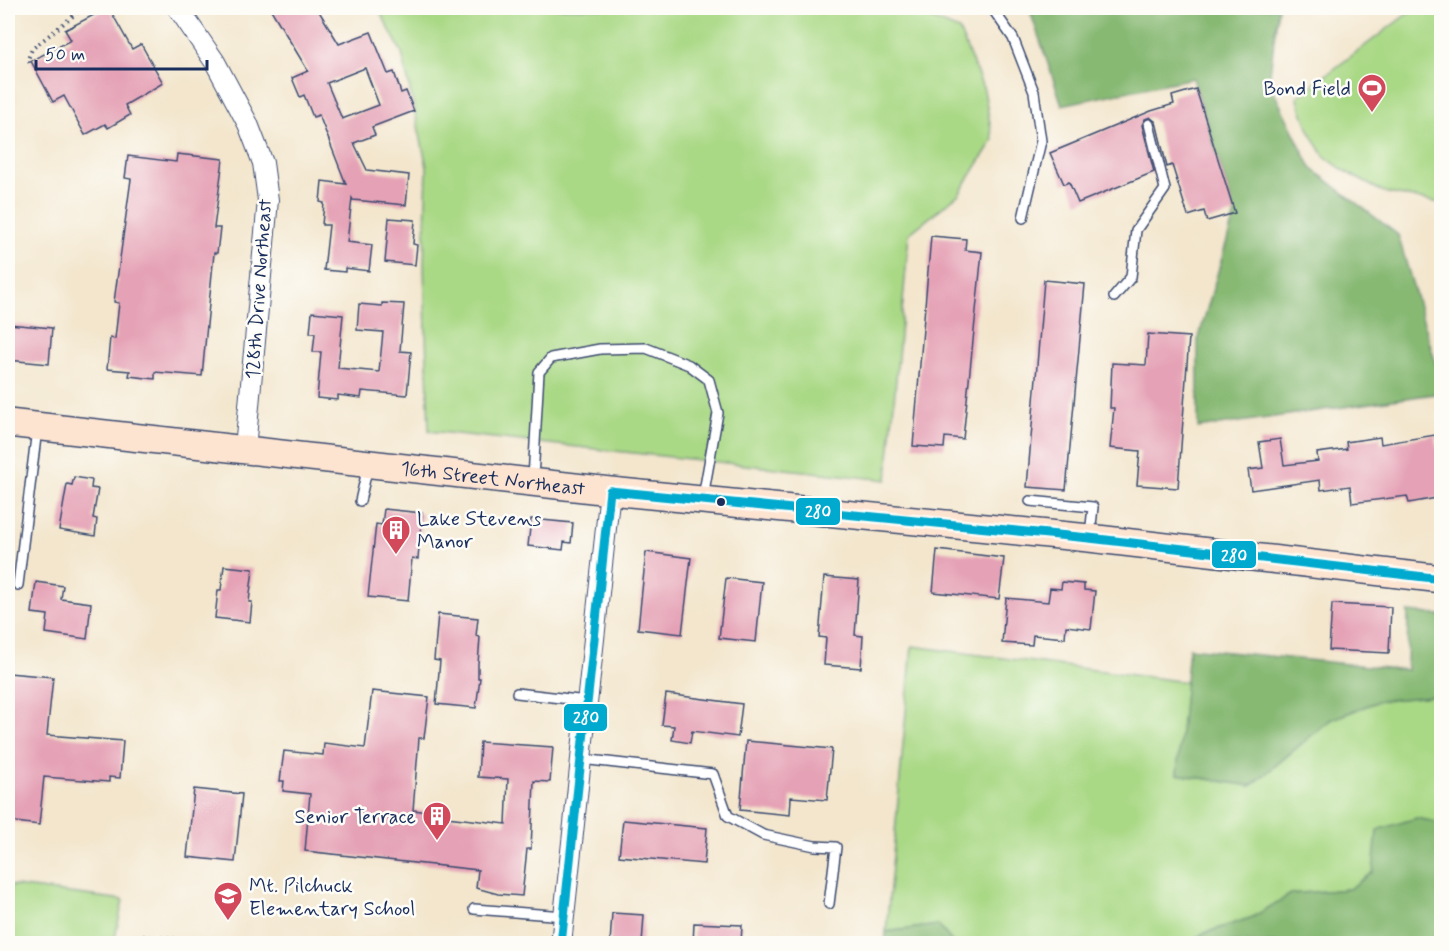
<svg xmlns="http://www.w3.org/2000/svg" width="1449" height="951" viewBox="0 0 1449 951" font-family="Mynerve,sans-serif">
  <rect width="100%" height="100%" fill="#fdfcf7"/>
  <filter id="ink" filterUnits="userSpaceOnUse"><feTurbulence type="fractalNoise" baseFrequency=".0167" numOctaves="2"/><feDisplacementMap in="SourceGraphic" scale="12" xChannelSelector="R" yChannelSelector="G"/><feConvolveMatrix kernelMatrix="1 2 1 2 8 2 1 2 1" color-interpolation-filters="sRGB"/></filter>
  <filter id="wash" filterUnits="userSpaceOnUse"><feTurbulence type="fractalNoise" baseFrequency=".008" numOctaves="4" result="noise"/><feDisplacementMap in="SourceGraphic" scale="24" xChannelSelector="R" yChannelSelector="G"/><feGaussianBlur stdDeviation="1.35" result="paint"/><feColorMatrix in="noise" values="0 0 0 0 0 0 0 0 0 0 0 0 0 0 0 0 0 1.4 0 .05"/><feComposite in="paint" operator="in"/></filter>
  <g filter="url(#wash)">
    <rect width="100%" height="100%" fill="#f3e6cd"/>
    <!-- green -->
    <g fill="#aad986" stroke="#628472" stroke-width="1.5">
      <path d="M378,8H905L959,30L984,90L993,140L959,194L909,234L887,480L429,431L424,265L427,167L402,53Z"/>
      <path d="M1415,8H1441V203L1383,192L1346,172L1324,156L1309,130L1297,97Z"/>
      <path d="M912,646L1186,682L1177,774L1251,786L1330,720L1379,701L1432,696L1441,697V823L1416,818L1373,872L1349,889L1291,894L1254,917L1202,934L1192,943H953L938,925L886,932Z"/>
      <path d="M8,885L123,900L114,943H8Z"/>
    </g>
    <!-- forest -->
    <g fill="#87b973" stroke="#517468" stroke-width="1.5">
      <path d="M1029,8H1278L1269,82L1311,168L1398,235L1441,381V393L1198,428V340L1235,213L1193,78L1062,105Z"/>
      <path d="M1408,612L1441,615V697L1432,696L1379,701L1330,720L1251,786L1177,774L1189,648L1407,670Z"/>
      <path d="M1416,818L1441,823V943H1192L1202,934L1253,917L1291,894L1349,889L1373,872L1377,830Z"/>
      <path d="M938,925L953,943H885L886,932Z"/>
    </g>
    <g id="blocks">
      <!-- building -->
      <g fill="#e5a2b6" fill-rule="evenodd">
        <path d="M107,8H109L132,49L141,44L163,83L125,105L130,115L108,128L105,124L85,135L64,96L53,102L31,61L71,40L65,30Z"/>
        <path d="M270,8H317L339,44L371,32L388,74L394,72L401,93L406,91L414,111L372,127L375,135L354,143L367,170L409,175L406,205L353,200L352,198L347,242L372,245L369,271L345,268V272L324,270L329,225H322L324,203L320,202L322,181L346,184L319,115L313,117L304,95L300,97L292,78L308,71ZM365,68L379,105L342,119L327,83Z"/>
        <path d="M1196,89L1235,213L1207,221L1204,211L1188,216L1172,165L1167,167L1156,122L1150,117L1145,119L1142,125L1154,172L1078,203L1069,182L1064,184L1050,153L1151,111L1174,104L1172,96Z"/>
        <path d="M177,154L223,159L214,228H220L217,253H214L202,376L155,372V379L129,376L130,371L107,369L110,338L115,339L119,303L114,302L131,179L125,178L128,156L176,162Z"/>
        <path d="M389,218L415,220L413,244L417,245L415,265L385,262Z"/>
        <path d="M931,236L966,239L965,250L982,252L963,439L945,437L944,448L913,446Z"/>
        <path d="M1044,280L1085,284L1066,490L1027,487Z"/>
        <path d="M382,303L404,304L400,351L411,352L407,395L362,391L361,398L338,395V400L317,398L321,352H313L315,333H310L312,312L343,315L338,368L379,372L383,332L357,330L359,304L382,306Z"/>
        <path d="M8,324L52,328L49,364L8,360Z"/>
        <path d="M1148,334L1189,337L1178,488L1137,485L1140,451L1110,448L1114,408H1110L1112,363L1146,365Z"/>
        <path d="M1435,435L1437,448L1442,447V497L1409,503L1407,496L1352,503L1350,486L1321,490L1320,480L1251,490L1248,470L1263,468L1259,442L1280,439L1284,465L1318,461L1317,453L1347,449L1346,442L1380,437L1381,444Z"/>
        <path d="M74,477L92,480L91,488L98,489L93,518L97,519L95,536L59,530L67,484L72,485Z"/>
        <path d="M384,509L422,513L418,559L412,558L408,601L368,597L376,524L382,525Z"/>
        <path d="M531,519L573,523L571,543L564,542L563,550L528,546Z"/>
        <path d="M937,550L1004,558L999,599L933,592Z"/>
        <path d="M646,552L691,558L682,634L638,629Z"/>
        <path d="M224,566L253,569L249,602H252L250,622L215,618L218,590H221Z"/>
        <path d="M824,577L859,580L855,635L863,636L861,668L824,665L826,638L819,637Z"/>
        <path d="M726,578L762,582L756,642L719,638Z"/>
        <path d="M36,582L63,586L61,599L91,603L87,639L46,633L48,615L32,613Z"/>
        <path d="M1062,582L1084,584V590L1095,591L1091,629L1066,626L1065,638L1033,635L1032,645L1002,643L1006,598L1048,602L1050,588L1061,589Z"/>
        <path d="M1332,604L1391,607L1389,653L1329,650Z"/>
        <path d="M438,614L478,618L476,636L480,637L478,664V678H480L476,708L436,704L440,661L434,660Z"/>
        <path d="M8,673L53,677L47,735L123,741L120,778L109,777V782L44,777L39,825L8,821Z"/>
        <path d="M372,691L429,697L424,738H419L413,810L447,814V817L506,824L508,779L478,777L480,742L553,747L550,782L534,781L531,849H527L522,896L498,894L476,888L478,870L305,851L310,794L283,791L284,781H280L284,751L323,755L324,743L365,748Z"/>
        <path d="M666,694L742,704L738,737L692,731L690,743L672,740L674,726L662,725Z"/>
        <path d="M746,741L832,749L827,800L791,797L790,815L740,810Z"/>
        <path d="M194,789L242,794L235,862L187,857Z"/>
        <path d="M623,820L707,828L704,864L619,856Z"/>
        <path d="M612,913L644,915L642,944H610Z"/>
        <path d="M694,923L742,925L741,944H693Z"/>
      </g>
    </g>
  </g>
  <g filter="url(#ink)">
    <use href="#blocks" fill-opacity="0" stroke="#3b4a6f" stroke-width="1.5"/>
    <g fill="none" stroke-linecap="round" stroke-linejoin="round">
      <!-- lane casing -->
      <g stroke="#3b4a6f" stroke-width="12">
        <g id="lane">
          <path d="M992,8L1013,38L1034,92L1041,141L1023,218"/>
          <path d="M1114,297L1131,277L1136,230L1165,189L1149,124"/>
          <path d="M533,479L539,372L551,358L600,349L646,348L689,365L709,380L718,413L703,497"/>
          <path d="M360,501L368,466"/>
          <path d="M1030,501L1093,507L1090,535"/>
          <path d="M18,585L37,429"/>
          <path d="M517,693L587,701"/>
          <path d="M581,759L713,774L728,816L763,835L815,846L836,847L829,904"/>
          <path d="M474,909L564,916"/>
        </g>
      </g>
      <!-- street casing -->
      <g stroke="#3b4a6f" stroke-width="22">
        <g id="street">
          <path d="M178,8L215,62L248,124L263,163L268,200L245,449"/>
          <path d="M561,944L610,491"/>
        </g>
      </g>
      <!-- secondary casing -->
      <g stroke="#3b4a6f" stroke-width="30">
        <g id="secondary">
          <path id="s1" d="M8,423L610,491L1089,538L1442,579"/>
        </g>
      </g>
      <!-- path -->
      <g stroke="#3b4a6f" stroke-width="4" stroke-dasharray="1.5 4.5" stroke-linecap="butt">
        <path d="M29,63L28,59L32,49L83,8"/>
        <path d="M129,944L130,940L140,936L237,944"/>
      </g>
      <!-- lane -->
      <use href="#lane" stroke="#fff" stroke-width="9"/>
      <!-- street -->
      <use href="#street" stroke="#fff" stroke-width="20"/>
      <!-- secondary -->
      <use href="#secondary" stroke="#fde4d1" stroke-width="27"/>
      <!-- bus-1 casing -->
      <g stroke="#fdfcf7" stroke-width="14">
        <g id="bus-1">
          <path d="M610,491L1089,538L1442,579"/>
          <path d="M561,944L610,491"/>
        </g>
      </g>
      <!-- bus-1 -->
      <use href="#bus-1" stroke="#00a9ce" stroke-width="9"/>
    </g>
  </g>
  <!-- icons -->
  <defs>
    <g id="stadium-pin" transform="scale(1.5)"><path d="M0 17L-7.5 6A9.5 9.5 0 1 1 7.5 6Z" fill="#d1495b" stroke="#fdfcf7"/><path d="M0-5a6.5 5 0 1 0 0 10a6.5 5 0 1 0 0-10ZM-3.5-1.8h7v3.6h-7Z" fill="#fff"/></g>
    <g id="building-pin" transform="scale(1.5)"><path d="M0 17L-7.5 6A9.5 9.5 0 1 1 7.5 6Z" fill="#d1495b" stroke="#fdfcf7"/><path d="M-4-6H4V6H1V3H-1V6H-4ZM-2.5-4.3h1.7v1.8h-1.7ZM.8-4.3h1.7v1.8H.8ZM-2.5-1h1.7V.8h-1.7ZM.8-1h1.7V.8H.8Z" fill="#fff"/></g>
    <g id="school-pin" transform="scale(1.5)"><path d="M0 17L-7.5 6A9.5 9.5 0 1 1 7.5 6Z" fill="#d1495b" stroke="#fdfcf7"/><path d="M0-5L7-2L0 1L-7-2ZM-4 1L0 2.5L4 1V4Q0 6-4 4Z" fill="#fff"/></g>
  </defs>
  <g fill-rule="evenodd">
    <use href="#stadium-pin" x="1372" y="88"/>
    <use href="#building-pin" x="396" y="530"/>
    <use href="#building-pin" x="437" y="816"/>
    <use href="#school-pin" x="228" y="896"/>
  </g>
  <!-- markers -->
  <circle fill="#1b2f5e" stroke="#fdfcf7" stroke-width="2" cx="721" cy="502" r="5"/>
  <g text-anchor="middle" stroke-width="5" stroke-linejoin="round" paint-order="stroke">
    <!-- poi labels -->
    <g font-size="20" fill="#1b2f5e" stroke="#fdfcf7" text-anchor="end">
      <text x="1351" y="95">Bond Field</text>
      <text x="417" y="525" text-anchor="start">Lake Stevens<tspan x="417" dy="23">Manor</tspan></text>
      <text x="416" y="823">Senior Terrace</text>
      <text x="249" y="892" text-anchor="start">Mt. Pilchuck<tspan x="249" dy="23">Elementary School</tspan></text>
    </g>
    <!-- street labels -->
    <g font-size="20" fill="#1b2f5e" stroke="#fdfcf7">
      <text transform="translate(258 289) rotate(-86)" y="7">128th Drive Northeast</text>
      <text dy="7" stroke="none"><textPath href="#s1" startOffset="488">16th Street Northeast</textPath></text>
    </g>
  </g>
  <g stroke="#fdfcf7" stroke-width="2">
    <rect x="795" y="497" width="46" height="29" rx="6" fill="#00a9ce"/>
    <rect x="1211" y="540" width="46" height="29" rx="6" fill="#00a9ce"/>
    <rect x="563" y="703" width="45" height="29" rx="6" fill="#00a9ce"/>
  </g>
  <g font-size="16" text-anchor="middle" font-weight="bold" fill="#fff">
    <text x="818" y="517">280</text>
    <text x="1234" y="561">280</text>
    <text x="586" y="723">280</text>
  </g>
  <!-- margin -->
  <rect width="1449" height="951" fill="none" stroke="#fdfcf7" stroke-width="30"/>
  <!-- scale -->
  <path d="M36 60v9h171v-9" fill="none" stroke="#1b2f5e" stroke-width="3"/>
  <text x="45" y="60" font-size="18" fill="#1b2f5e" stroke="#fdfcf7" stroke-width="4.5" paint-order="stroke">50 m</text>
</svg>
